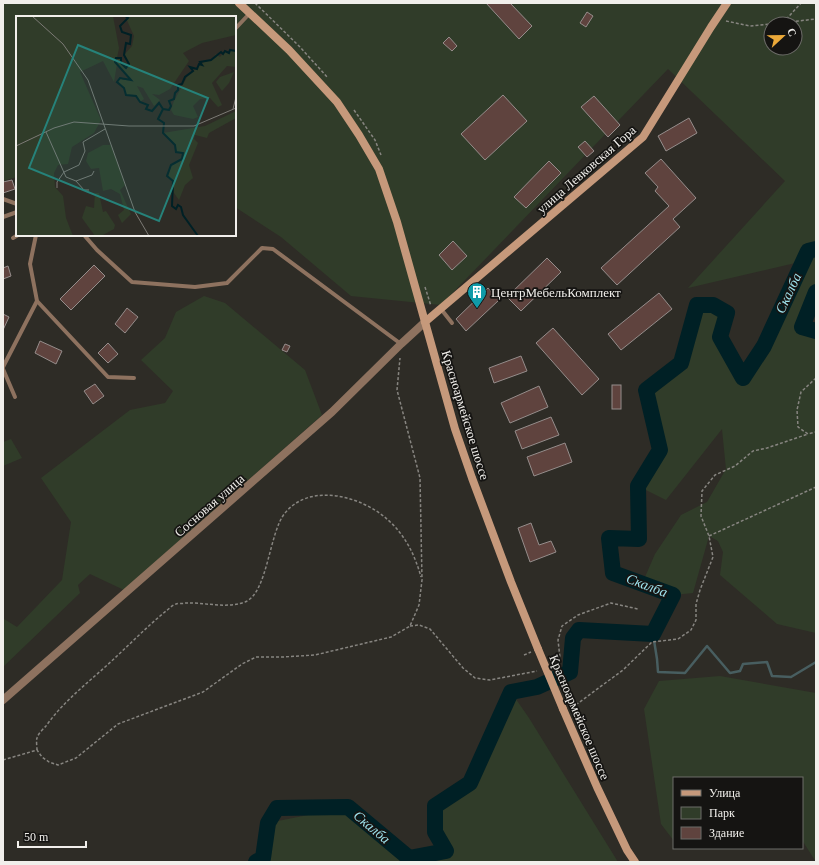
<svg xmlns="http://www.w3.org/2000/svg" width="819" height="865" viewBox="0 0 819 865" font-family="Georgia,serif">
  <rect width="100%" height="100%" fill="#2e2c26"/>
  <!-- green -->
  <g fill="#303c29" fill-rule="evenodd">
    <path d="M3,3H816V292L802,327L816,331V633L777,624L720,575L723,552L718,541L709,536L693,593L673,595L645,577L655,554L681,515L707,502L726,469L722,429L666,500L638,486L660,450L646,390L681,363L697,305H713L727,313L720,337L743,378L764,346L804,261L688,288L785,181L668,69L441,305L351,296L281,237L235,207V17H17V163L16,164L17,177L3,181ZM771,24H795V48H771Z"/>
    <path d="M204,296L225,303L305,370L322,415L124,590L90,574L78,585L80,593L3,667V620L4,619L17,627L62,580L71,522L41,478L130,410L165,403L173,391L141,360L165,338L176,312Z"/>
    <path d="M11,439L22,458L3,466V442Z"/>
    <path d="M720,676L816,693V862L802,840V778H674V841L661,824L644,709L659,681Z"/>
    <path d="M511,692L529,718L618,862H256L263,858L268,823L348,807L409,858L445,851L435,832V806L470,783Z"/>
  </g>
  <g fill="none" stroke-linecap="round" stroke-linejoin="round">
    <!-- stream -->
    <path stroke="#485e60" stroke-width="2.5" d="M653,634L657,659L658,672L685,673L707,646L730,673L740,671L743,664L767,662L772,676L791,677L816,662"/>
    <!-- river -->
    <g stroke="#002025" stroke-width="16">
      <path d="M816,292L802,327L816,331"/>
      <path d="M256,862L263,858L268,823L277,808L348,807L409,858L446,851L435,832V806L470,783L511,692L537,687L570,672L573,638L579,630L653,634L673,595L613,573L609,538L639,539L638,486L660,450L646,390L681,363L697,305H713L727,313L720,337L743,378L764,346L808,251L816,249"/>
    </g>
  </g>
  <!-- building -->
  <g fill="#5f433e" stroke="#958d8b">
    <path d="M486,3H510L532,26L519,39Z"/>
    <path d="M587,12L593,16L586,27L580,23Z"/>
    <path d="M449,37L457,46L452,51L443,43Z"/>
    <path d="M503,95L527,121L485,160L461,134Z"/>
    <path d="M594,96L620,125L608,137L581,107Z"/>
    <path d="M689,118L697,133L666,151L658,136Z"/>
    <path d="M585,141L594,151L587,157L578,147Z"/>
    <path d="M661,159L696,198L673,219L680,227L617,285L601,268L669,206L655,191L658,187L645,173Z"/>
    <path d="M549,161L561,173L526,208L514,197Z"/>
    <path d="M12,180L15,189L3,193V182Z"/>
    <path d="M453,241L467,256L452,270L439,255Z"/>
    <path d="M547,258L561,272L521,311L507,297Z"/>
    <path d="M94,265L105,276L71,310L60,299Z"/>
    <path d="M8,266L11,276L3,279V268Z"/>
    <path d="M488,288L499,300L466,331L456,319Z"/>
    <path d="M659,293L672,309L621,350L608,334Z"/>
    <path d="M127,308L138,317L125,333L115,324Z"/>
    <path d="M3,314L9,317L3,330Z"/>
    <path d="M553,328L599,379L582,395L536,343Z"/>
    <path d="M40,341L62,351L56,364L35,353Z"/>
    <path d="M108,343L118,354L108,363L98,353Z"/>
    <path d="M285,344L290,346L287,352L282,350Z"/>
    <path d="M521,356L527,371L494,383L489,368Z"/>
    <path d="M95,384L104,396L93,404L84,391Z"/>
    <rect x="612" y="385" width="9" height="24"/>
    <path d="M539,386L548,407L510,423L501,403Z"/>
    <path d="M551,417L559,435L522,449L515,431Z"/>
    <path d="M565,443L572,462L534,476L527,457Z"/>
    <path d="M531,523L539,545L551,541L556,552L530,562L518,528Z"/>
  </g>
  <g fill="none" stroke-linecap="round" stroke-linejoin="round">
    <!-- path -->
    <g stroke="#878580" stroke-width="1.5" stroke-dasharray="3 2" stroke-linecap="butt">
      <path d="M255,3L300,47L328,78"/>
      <path d="M726,21L750,26L771,24"/>
      <path d="M783,23L801,3"/>
      <path d="M771,24L816,19"/>
      <path d="M354,110L375,140L381,155"/>
      <path d="M425,287L431,306"/>
      <path d="M816,378L801,392L797,410L798,427L808,434L816,432"/>
      <path d="M709,536L816,487"/>
      <path d="M410,626L419,625L430,629L463,668L475,678L490,680L537,671"/>
      <path d="M524,655L531,652"/>
      <path d="M553,663L560,658L558,640L562,626L578,615L611,603L638,609"/>
      <path d="M571,706L577,704L623,670L652,642L678,639L691,630L696,620V604L700,590L713,557L709,536L701,516L702,491L715,475L735,466L753,451L767,448L808,434"/>
      <path d="M37,750C37,747 36,741 37,738C38,734 43,729 46,726C65,699 93,679 117,656C133,641 149,625 166,611C169,609 172,605 176,604C178,603 182,604 185,603C204,602 226,609 245,602C268,593 269,532 285,513C310,482 362,496 388,520C405,535 415,555 421,577"/>
      <path d="M3,760L37,750L42,757L49,762L58,765L76,758L118,724L203,692L242,664L256,657H283L315,655L391,637L410,626L419,605L422,580L420,478L397,390L400,358"/>
    </g>
    <!-- lane -->
    <g stroke="#8e725f" stroke-width="4">
      <path d="M235,29L250,13"/>
      <path d="M3,199L17,204"/>
      <path d="M3,217L17,212"/>
      <path d="M36,235L30,264L37,301L108,377L134,378"/>
      <path d="M84,235L97,250L132,282L195,287L227,283L262,248L273,249L401,344"/>
      <path d="M13,238L18,235"/>
      <path d="M441,309L452,323"/>
      <path d="M3,367L37,301"/>
      <path d="M3,369L15,397"/>
    </g>
    <!-- street -->
    <path stroke="#8e725f" stroke-width="8" d="M3,700L332,412L401,344L425,322"/>
    <!-- secondary -->
    <g stroke="#c6997b" stroke-width="8">
      <path d="M239,3L289,50L337,102L359,135L379,169L397,222L455,429L472,478L511,582L538,649"/>
      <path d="M425,322L643,137L711,27L727,3"/>
      <path d="M563,709L597,787L627,850L635,862"/>
    </g>
    <!-- secondary-bridge -->
    <path stroke="#c6997b" stroke-width="8" d="M538,649L563,709"/>
  </g>
  <!-- icons -->
  <defs>
    <g id="building-pin" transform="scale(1)"><path d="M0 17L-7.5 6A9.5 9.5 0 1 1 7.5 6Z" fill="#0f9aa8" stroke="#151412"/><path d="M-4-6H4V6H1V3H-1V6H-4ZM-2.5-4.3h1.7v1.8h-1.7ZM.8-4.3h1.7v1.8H.8ZM-2.5-1h1.7V.8h-1.7ZM.8-1h1.7V.8H.8Z" fill="#fff"/></g>
  </defs>
  <g fill-rule="evenodd">
    <use href="#building-pin" x="477" y="292"/>
  </g>
  <g text-anchor="middle" stroke-width="3.5" stroke-linejoin="round" paint-order="stroke">
    <!-- street labels -->
    <g font-size="13" fill="#f1efeb" stroke="#151412">
      <text transform="translate(586 169) rotate(-41)" y="5">улица Левковская Гора</text>
      <text transform="translate(466 415) rotate(73)" y="5">Красноармейское шоссе</text>
      <text transform="translate(209 505) rotate(-41)" y="5">Сосновая улица</text>
      <text transform="translate(580 717) rotate(67)" y="5">Красноармейское шоссе</text>
    </g>
    <!-- poi labels -->
    <g font-size="13" fill="#f1efeb" stroke="#151412" text-anchor="start">
      <text x="491" y="297">ЦентрМебельКомплект</text>
    </g>
    <!-- water labels -->
    <g font-size="14" font-style="italic" fill="#9fe4ef" stroke="#151412">
      <text transform="translate(788 293) rotate(-65)" y="5">Скалба</text>
      <text transform="translate(647 585) rotate(21)" y="5">Скалба</text>
      <text transform="translate(372 827) rotate(40)" y="5">Скалба</text>
    </g>
  </g>
  <!-- overview -->
  <g transform="translate(16 16)">
    <rect width="220" height="220" fill="#2e2c26"/>
    <path d="M0,0H97L103,32L101,42H105L106,47L110,51L113,48L108,39L116,30L118,20L109,0H220V19L186,27L167,37L173,45L154,73L143,79L136,78L144,84L138,90L127,72L121,70L128,83L124,86L120,80L110,79L108,72L101,66L104,62L107,64L114,63L101,48L98,66L87,45L64,56L85,104L78,117L56,131L52,148L42,149L38,157L39,171L47,180L50,202L57,220H0ZM214,34L220,36V51L211,50L196,67L206,89L202,91L194,82L184,83L177,90L182,101L177,103L158,99L155,94L158,85L171,61L190,44H195L200,38L204,41L209,35L213,37ZM218,56L213,67L206,75L200,66L204,61ZM220,95V102L193,117L191,122L179,119L178,123L182,127L173,149L177,162L169,169L163,184L158,177L157,165L152,162L155,149L166,143L167,137L160,136L159,129L147,117L189,110ZM87,129H95L109,169L104,174L115,198L106,207L102,199L108,194L104,178L95,173L87,175L83,152L75,153L70,145L72,137ZM79,177H83L87,196L90,195L99,209L98,213L85,220H79L66,202L70,190L78,192Z" fill="#303c29"/>
    <path fill="none" stroke="#002025" stroke-width="2" d="M109,0L112,2L104,10L106,16L115,19L114,28L110,27L108,39L113,48L110,52L105,47V42H100L99,46L115,64L104,62L101,66L108,72L110,79L120,80L124,86L132,89L130,93L136,95L143,87L147,93L142,103L148,107L147,117L159,129L160,136L167,137L166,143L155,149L151,160L157,165L156,190L160,193L162,189L165,191L167,199L182,220M147,93L153,94L155,90L153,85L158,83L159,77L162,74V69L166,68L169,61L177,55L174,51L181,53L183,48L186,49L184,46L195,44L205,36L207,38L209,35L213,37L214,34L220,35"/>
    <path fill="none" stroke="#7c7a75" stroke-width="1" d="M16,0L47,28L72,64L119,196L133,220M217,93L220,81M30,116L50,161L60,165L76,159L78,155M0,130L38,112L58,106L113,110H178L220,92M60,165L68,174H73M41,172V166L48,156L63,149L69,135L67,126L89,113"/>
    <path fill="#26827a" fill-opacity="0.15" stroke="#26827a" stroke-width="2" d="M62,29L192,82L143,205L13,152Z"/>
    <rect width="220" height="220" fill="none" stroke="#f1efeb" stroke-width="2"/>
  </g>
  <!-- border -->
  <rect width="819" height="865" fill="none" stroke="#f1efeb" stroke-width="8"/>
  <!-- legend -->
  <rect x="673" y="777" width="130" height="72" fill="#151412" stroke="#6d6c69"/>
  <rect x="681" y="790" width="20" height="6" fill="#c6997b" stroke="#6d6c69"/>
  <text x="709" y="797" font-size="12" fill="#f1efeb">Улица</text>
  <rect x="681" y="807" width="20" height="12" fill="#303c29" stroke="#6d6c69"/>
  <text x="709" y="817" font-size="12" fill="#f1efeb">Парк</text>
  <rect x="681" y="827" width="20" height="12" fill="#5f433e" stroke="#6d6c69"/>
  <text x="709" y="837" font-size="12" fill="#f1efeb">Здание</text>
  <!-- north arrow -->
  <g transform="translate(783 36) rotate(68)"><circle r="19" fill="#151412" stroke="#6d6c69"/>
  <path d="M0-3L7 15L0 10L-7 15Z" fill="#eba939"/>
  <text y="-6" font-size="11" font-weight="bold" text-anchor="middle" fill="#f1efeb">С</text>
  </g>
  <!-- scale -->
  <path d="M18 841v6h68v-6" fill="none" stroke="#f1efeb" stroke-width="2"/>
  <text x="24" y="841" font-size="12" fill="#f1efeb" stroke="#151412" stroke-width="3" paint-order="stroke">50 m</text>
</svg>
